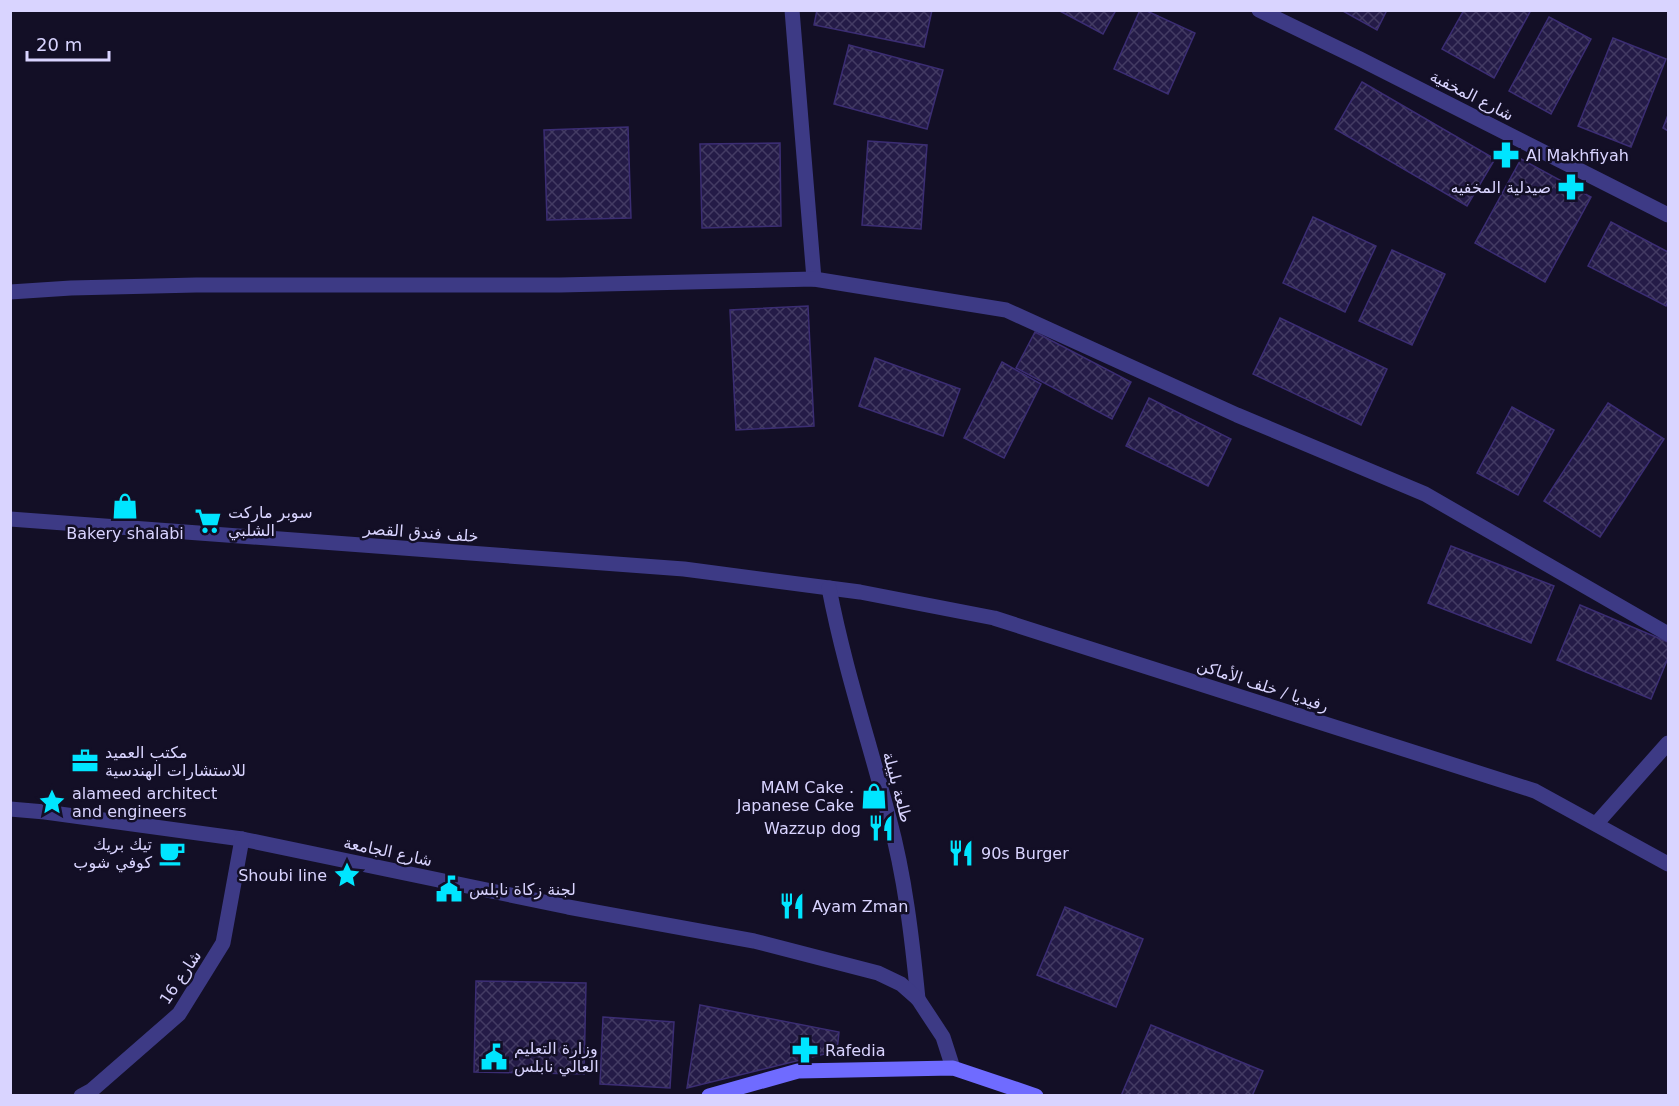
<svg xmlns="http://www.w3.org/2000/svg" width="1679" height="1106" viewBox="0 0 1679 1106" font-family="'DejaVu Sans',Cairo,sans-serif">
  <defs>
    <pattern id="building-cross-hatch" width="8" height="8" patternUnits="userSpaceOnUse" patternTransform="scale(1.5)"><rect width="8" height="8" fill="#241b47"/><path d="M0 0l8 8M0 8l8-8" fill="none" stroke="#433b63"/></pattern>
  </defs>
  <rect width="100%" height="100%" fill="#130f26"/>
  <!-- building -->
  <g fill="url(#building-cross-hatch)" stroke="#3b2d73" stroke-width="1.5">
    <path d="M817,10H932L924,47L814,25Z"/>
    <path d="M1058,10H1116L1103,34Z"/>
    <path d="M1140,10H1145L1195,33L1168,94L1114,69Z"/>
    <path d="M1341,10H1387L1377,30Z"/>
    <path d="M1464,10H1531L1494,78L1442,49Z"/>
    <path d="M1549,17L1591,39L1551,114L1509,91Z"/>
    <path d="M1613,38L1666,59L1631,147L1578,126Z"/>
    <path d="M849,45L943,70L927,129L834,104Z"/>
    <path d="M1362,82L1495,159L1467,206L1335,129Z"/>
    <path d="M1668,115V131L1663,128Z"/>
    <path d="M628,127L631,218L547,220L544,130Z"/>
    <path d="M868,141L927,145L921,229L862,225Z"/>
    <path d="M780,143L781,226L702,228L700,144Z"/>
    <path d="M1521,159L1591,197L1545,282L1475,243Z"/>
    <path d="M1313,217L1376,246L1345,312L1283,283Z"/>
    <path d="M1611,222L1668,252V301L1666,306L1588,266Z"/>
    <path d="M1392,250L1445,274L1412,345L1359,321Z"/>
    <path d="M808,306L814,426L736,430L730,310Z"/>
    <path d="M1280,318L1387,369L1361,425L1253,374Z"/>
    <path d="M1035,332L1131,382L1112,419L1016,368Z"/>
    <path d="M875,358L960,389L943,436L859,406Z"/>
    <path d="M1002,362L1041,384L1004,458L964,438Z"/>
    <path d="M1149,398L1231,439L1208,486L1126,446Z"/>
    <path d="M1608,403L1664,439L1600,537L1544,501Z"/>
    <path d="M1512,407L1554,430L1518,495L1477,473Z"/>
    <path d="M1451,546L1554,586L1531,643L1428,603Z"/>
    <path d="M1580,605L1668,642V658L1651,699L1557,660Z"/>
    <path d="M1065,907L1143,939L1116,1007L1037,975Z"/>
    <path d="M476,981L586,983L584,1074L474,1072Z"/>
    <path d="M700,1005L839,1032L837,1051L687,1088Z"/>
    <path d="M603,1017L674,1022L670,1088L600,1084Z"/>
    <path d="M1151,1025L1263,1071L1252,1096H1121Z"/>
  </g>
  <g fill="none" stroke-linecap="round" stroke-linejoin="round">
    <!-- minor -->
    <g stroke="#3d3a85" stroke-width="15">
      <path d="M792,10L814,279"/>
      <path d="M1259,10L1360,59L1668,215"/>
      <path d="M10,292L71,288L196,285H560L814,279L1006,310L1237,415L1425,494L1668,634"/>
      <path d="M10,519L684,569L860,592L994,618L1535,791L1668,864"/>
      <path d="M829,588C844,666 869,741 889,818C905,877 912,938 918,999"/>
      <path d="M10,809L45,812L242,839L568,907L754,941L878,973L901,984L918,999L943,1037L953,1068"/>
      <path d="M1596,824L1668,743"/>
      <path d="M81,1096L92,1090L179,1014L223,943L242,839"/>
    </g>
    <!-- secondary -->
    <path stroke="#6f6bff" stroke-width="15" d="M709,1096L798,1071L953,1068L1036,1096"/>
  </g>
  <!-- icons -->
  <defs>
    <g id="pharmacy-bare" transform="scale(2.07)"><path d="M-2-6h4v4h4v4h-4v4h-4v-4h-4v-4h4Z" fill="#00e5ff" stroke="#130f26" stroke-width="2.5" paint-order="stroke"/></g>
    <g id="shop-bare" transform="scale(2.07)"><path d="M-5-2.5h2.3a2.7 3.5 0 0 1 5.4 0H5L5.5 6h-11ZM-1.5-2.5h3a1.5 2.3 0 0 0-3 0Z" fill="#00e5ff" stroke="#130f26" stroke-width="2.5" paint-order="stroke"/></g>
    <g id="supermarket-bare" transform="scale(2.07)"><path d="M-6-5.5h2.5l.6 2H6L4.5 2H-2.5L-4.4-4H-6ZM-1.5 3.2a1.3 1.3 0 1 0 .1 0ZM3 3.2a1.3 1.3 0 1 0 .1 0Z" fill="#00e5ff" stroke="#130f26" stroke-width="2.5" paint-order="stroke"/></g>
    <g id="office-bare" transform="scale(2.07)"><path d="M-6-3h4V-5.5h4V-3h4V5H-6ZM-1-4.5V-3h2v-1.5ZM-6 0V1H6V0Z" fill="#00e5ff" stroke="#130f26" stroke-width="2.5" paint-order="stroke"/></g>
    <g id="sight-bare" transform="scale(2.07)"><path d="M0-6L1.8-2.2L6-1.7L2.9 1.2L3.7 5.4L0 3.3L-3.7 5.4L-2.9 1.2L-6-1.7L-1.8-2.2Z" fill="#00e5ff" stroke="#130f26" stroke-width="2.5" paint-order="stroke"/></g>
    <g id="restaurant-bare" transform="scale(2.07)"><path d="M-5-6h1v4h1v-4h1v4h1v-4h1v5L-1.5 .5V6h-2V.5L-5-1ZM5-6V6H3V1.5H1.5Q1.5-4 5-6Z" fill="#00e5ff" stroke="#130f26" stroke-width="2.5" paint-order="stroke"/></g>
    <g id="cafe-bare" transform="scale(2.07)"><path d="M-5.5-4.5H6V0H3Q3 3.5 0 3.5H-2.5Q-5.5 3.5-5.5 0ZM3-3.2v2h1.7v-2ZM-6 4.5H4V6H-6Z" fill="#00e5ff" stroke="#130f26" stroke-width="2.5" paint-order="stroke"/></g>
    <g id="civic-bare" transform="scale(2.07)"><path d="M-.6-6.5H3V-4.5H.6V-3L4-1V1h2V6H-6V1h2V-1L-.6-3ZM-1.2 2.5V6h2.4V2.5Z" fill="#00e5ff" stroke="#130f26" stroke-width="2.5" paint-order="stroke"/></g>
  </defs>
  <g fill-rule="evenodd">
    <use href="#pharmacy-bare" x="1506" y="155"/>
    <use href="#pharmacy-bare" x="1571" y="187"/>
    <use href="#shop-bare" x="125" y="506"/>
    <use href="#supermarket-bare" x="208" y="521"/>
    <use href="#office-bare" x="85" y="761"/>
    <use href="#shop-bare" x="874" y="796"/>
    <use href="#sight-bare" x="52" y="802"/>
    <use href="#restaurant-bare" x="881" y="828"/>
    <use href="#cafe-bare" x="172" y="853"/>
    <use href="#restaurant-bare" x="961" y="853"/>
    <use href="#sight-bare" x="347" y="875"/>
    <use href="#civic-bare" x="449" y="889"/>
    <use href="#restaurant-bare" x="792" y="906"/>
    <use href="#pharmacy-bare" x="805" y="1050"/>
    <use href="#civic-bare" x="494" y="1057"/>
  </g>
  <g text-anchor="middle" stroke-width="5" stroke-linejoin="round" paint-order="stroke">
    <!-- street labels -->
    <g font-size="16" fill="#d9d4ff" stroke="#130f26">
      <text transform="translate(1472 95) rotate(27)" y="6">شارع المخفية</text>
      <text transform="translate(421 532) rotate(4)" y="6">خلف فندق القصر</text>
      <text transform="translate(1263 685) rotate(18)" y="6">رفيديا / خلف الأماكن</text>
      <text transform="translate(898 787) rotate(75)" y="6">طلعة بليبلة</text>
      <text transform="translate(388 851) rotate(12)" y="6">شارع الجامعة</text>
      <text transform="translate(180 977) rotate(-56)" y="6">شارع 16</text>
    </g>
    <!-- poi labels -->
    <g font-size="16" fill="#d9d4ff" stroke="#130f26" text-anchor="start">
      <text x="1526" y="161">Al Makhfiyah</text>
      <text x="1551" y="193" text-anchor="end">صيدلية المخفيه</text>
      <text x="228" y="518">سوبر ماركت<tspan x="228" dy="18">الشلبي</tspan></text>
      <text x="125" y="539" text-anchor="middle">Bakery shalabi</text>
      <text x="105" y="758">مكتب العميد<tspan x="105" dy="18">للاستشارات الهندسية</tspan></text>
      <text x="854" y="793" text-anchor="end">MAM Cake .<tspan x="854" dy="18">Japanese Cake</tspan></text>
      <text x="72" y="799">alameed architect<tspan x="72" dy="18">and engineers</tspan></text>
      <text x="861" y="834" text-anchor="end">Wazzup dog</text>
      <text x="152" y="850" text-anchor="end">تيك بريك<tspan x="152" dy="18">كوفي شوب</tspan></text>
      <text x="981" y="859">90s Burger</text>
      <text x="327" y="881" text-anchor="end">Shoubi line</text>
      <text x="469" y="895">لجنة زكاة نابلس</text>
      <text x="812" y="912">Ayam Zman</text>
      <text x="514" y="1054">وزارة التعليم<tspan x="514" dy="18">العالي نابلس</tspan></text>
      <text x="825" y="1056">Rafedia</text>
    </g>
  </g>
  <!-- border -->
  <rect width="1679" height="1106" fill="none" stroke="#d9d4ff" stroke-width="24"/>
  <!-- scale -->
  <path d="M27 51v9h82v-9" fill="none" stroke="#d9d4ff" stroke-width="3"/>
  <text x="36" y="51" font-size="18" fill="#d9d4ff" stroke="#130f26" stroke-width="4.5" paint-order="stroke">20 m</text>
</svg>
